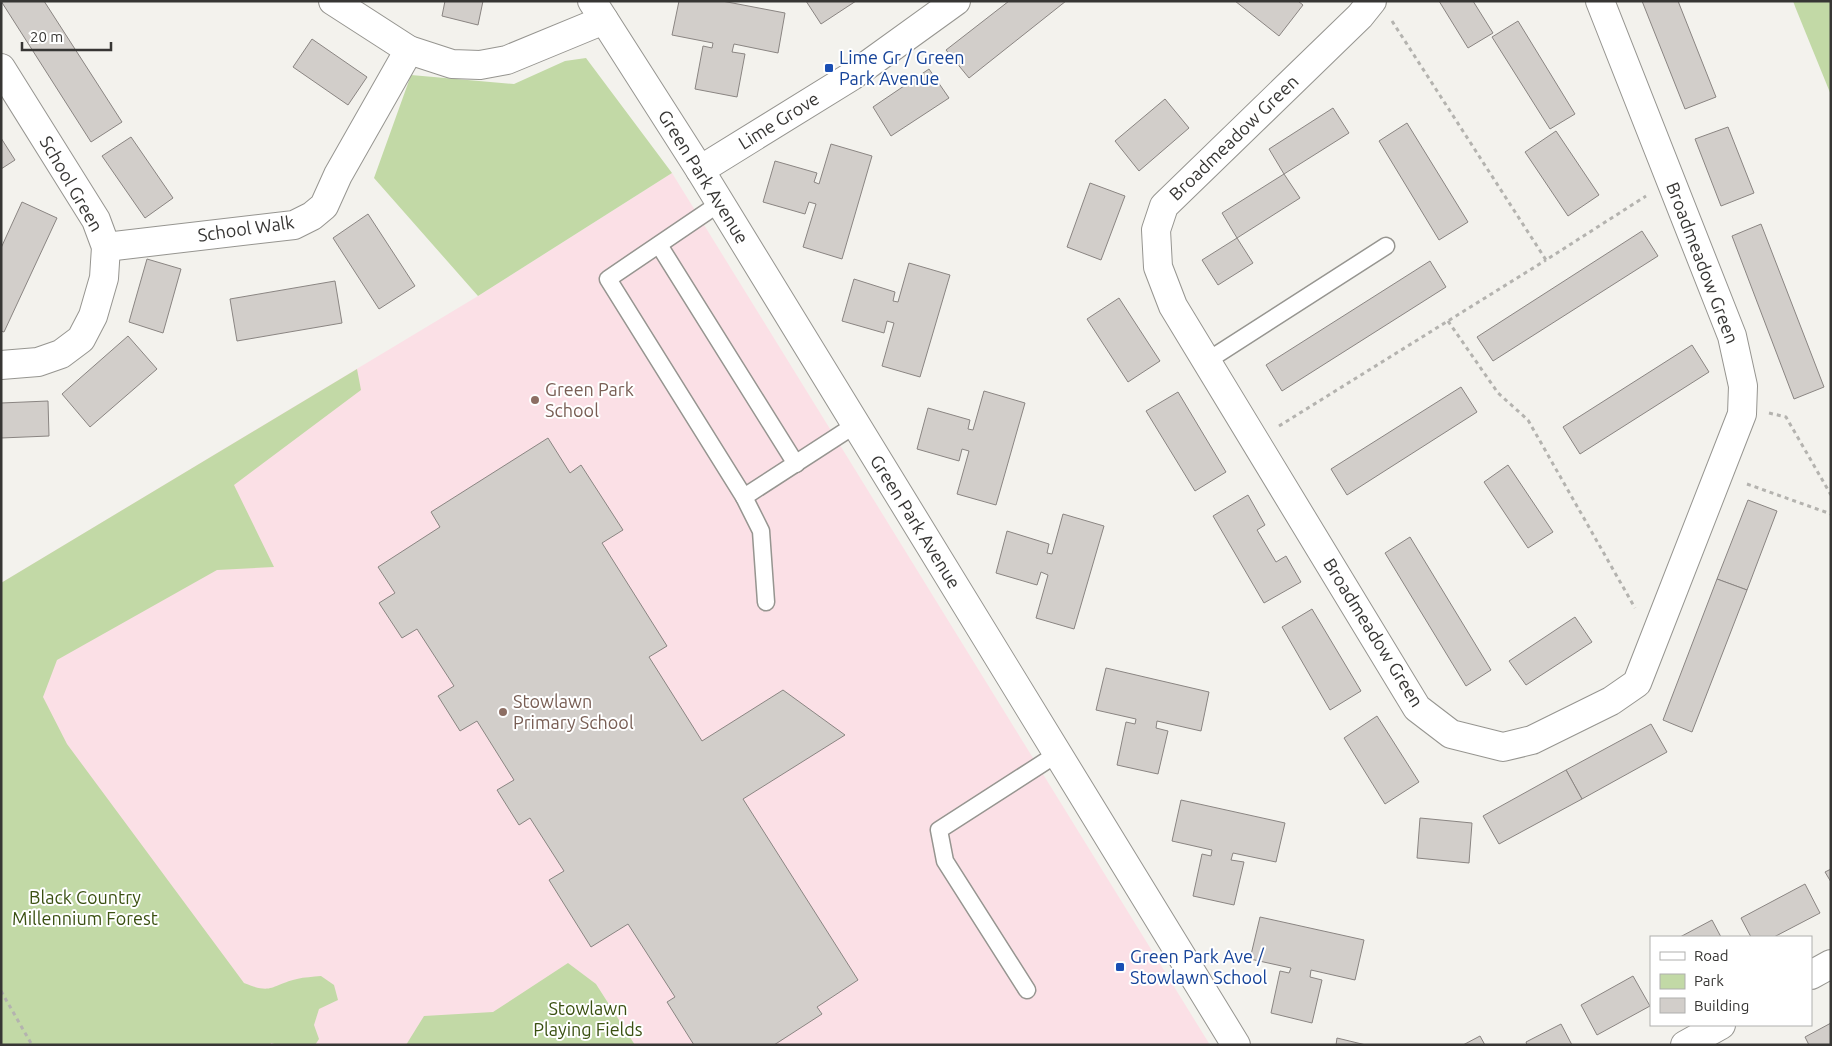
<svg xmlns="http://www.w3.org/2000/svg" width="1832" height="1046" viewBox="0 0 1832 1046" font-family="Ubuntu,sans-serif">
  <rect width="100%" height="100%" fill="#f3f2ed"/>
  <!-- education -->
  <path fill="#fbe0e6" d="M672,173L1125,907L1210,1045H635L596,984L500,1045H207L1,841V583L478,296Z"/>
  <!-- green -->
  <g fill="#c2d9a6">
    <path d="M1793,1H1831V95L1796,9Z"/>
    <path d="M586,58L672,173L478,296L374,178L411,75L514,84L565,61Z"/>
    <path d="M357,369L361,390L234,485L274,567L217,570L57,660L43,697L67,744L244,983C273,995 271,985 297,979C304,977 313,977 321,976L334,985L338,1000L319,1009L314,1025L319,1039L315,1045H278L271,1043L270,1045H1V583Z"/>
    <path d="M568,963L596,984L635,1045H406L424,1016L493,1012Z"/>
  </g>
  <!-- building -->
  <g fill="#d2ceca" stroke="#8a8582">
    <path d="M1,1H44L122,122L91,142Z"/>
    <path d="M445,1H483L478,25L442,16Z"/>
    <path d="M679,1H722L785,13L778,53L734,44L732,52L745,54L737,97L695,89L703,46L712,48L713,43L672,35Z"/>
    <path d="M806,1H856L821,24Z"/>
    <path d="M1009,1H1066L969,78L946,50Z"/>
    <path d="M1235,1H1298L1303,5L1279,36Z"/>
    <path d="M1439,1H1473L1493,33L1468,48Z"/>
    <path d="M1642,1H1678L1716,97L1685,109Z"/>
    <path d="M1518,21L1575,114L1550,129L1492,37Z"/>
    <path d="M312,39L367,77L348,105L293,67Z"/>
    <path d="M929,69L949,98L891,136L873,107Z"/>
    <path d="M1165,99L1189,128L1139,171L1115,141Z"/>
    <path d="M1333,108L1349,133L1284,174L1269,149Z"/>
    <path d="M1407,123L1468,222L1439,240L1379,141Z"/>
    <path d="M1728,127L1754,193L1721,206L1695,139Z"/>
    <path d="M1556,131L1599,195L1568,216L1525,152Z"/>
    <path d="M131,137L173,198L145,218L102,156Z"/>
    <path d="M1,138L15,160L1,169Z"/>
    <path d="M831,144L872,156L842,259L803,247L816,204L809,202L805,214L763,202L775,161L817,173L814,182L819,184Z"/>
    <path d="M1284,174L1300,198L1237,238L1222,213Z"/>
    <path d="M1090,183L1125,196L1101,260L1067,247Z"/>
    <path d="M22,202L57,218L4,332L1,331V248Z"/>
    <path d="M368,214L415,286L379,309L333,238Z"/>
    <path d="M1761,224L1824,387L1794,399L1732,236Z"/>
    <path d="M1642,231L1658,256L1493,361L1477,337Z"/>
    <path d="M1237,238L1253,263L1218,285L1202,260Z"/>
    <path d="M147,259L181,269L163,333L129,322Z"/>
    <path d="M1430,261L1446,287L1282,391L1266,365Z"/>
    <path d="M909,263L950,275L920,377L882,366L894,323L887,321L884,333L842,321L854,279L895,292L893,301L898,302Z"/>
    <path d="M335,281L342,323L237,341L230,299Z"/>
    <path d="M1119,298L1160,361L1128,382L1087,319Z"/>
    <path d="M128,336L157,369L90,427L62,394Z"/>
    <path d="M1692,345L1709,372L1580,454L1563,427Z"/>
    <path d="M1461,387L1477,412L1347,495L1331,469Z"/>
    <path d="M984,391L1025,403L996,505L957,494L969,451L962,449L959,461L917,449L928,408L970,420L968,429L973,430Z"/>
    <path d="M1178,392L1226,472L1195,491L1146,411Z"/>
    <path d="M48,401L49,436L1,438V403Z"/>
    <path d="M548,438L570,473L581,465L623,530L602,543L667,646L649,657L702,741L783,690L845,735L743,799L858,980L817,1007L822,1014L774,1045H694L667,1002L675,997L628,924L591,947L549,880L564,871L530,818L519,825L497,790L514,780L477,721L460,731L438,696L454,686L417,629L402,638L379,603L395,593L378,567L440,527L431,512Z"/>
    <path d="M1508,465L1553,532L1528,548L1484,482Z"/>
    <path d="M1248,495L1265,525L1257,530L1276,562L1286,556L1301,582L1264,603L1213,516Z"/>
    <path d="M1748,500L1777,511L1747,590L1717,579Z"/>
    <path d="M1063,514L1104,526L1074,629L1036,618L1048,575L1041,572L1037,585L996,573L1007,531L1049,544L1047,553L1052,554Z"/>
    <path d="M1410,537L1491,670L1466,686L1385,553Z"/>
    <path d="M1717,579L1747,590L1692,732L1663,720Z"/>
    <path d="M1312,609L1361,691L1330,710L1282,627Z"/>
    <path d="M1575,617L1592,642L1526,685L1509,661Z"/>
    <path d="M1106,668L1209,692L1201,731L1157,721L1156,728L1168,731L1158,774L1117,765L1126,722L1135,724L1136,719L1096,710Z"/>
    <path d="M1377,716L1419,782L1385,804L1344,738Z"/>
    <path d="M1651,724L1667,752L1582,799L1566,770Z"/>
    <path d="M1566,770L1582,799L1499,844L1483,816Z"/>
    <path d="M1181,800L1285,823L1276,862L1233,853L1231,860L1244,862L1234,905L1193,896L1202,854L1211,856L1212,850L1172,841Z"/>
    <path d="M1420,818L1472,823L1469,863L1417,858Z"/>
    <path d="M1831,869V882L1825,872Z"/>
    <path d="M1805,884L1820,913L1774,937H1751L1741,918Z"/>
    <path d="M1260,917L1364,940L1355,980L1311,970L1310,977L1322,980L1312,1023L1271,1013L1280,971L1289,973L1291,968L1250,959Z"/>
    <path d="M1712,920L1721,937H1680Z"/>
    <path d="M1633,976L1650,1006L1597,1035L1581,1005Z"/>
    <path d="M1831,1023V1045H1809L1805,1037Z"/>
    <path d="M1561,1024L1572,1045H1527L1526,1042Z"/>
    <path d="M1480,1036L1485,1045H1463Z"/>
    <path d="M1337,1038L1366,1045H1336Z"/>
  </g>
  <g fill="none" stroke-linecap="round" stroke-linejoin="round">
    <!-- lane casing -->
    <g stroke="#969590" stroke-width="19">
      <g id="lane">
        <path d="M720,203L608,279L744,497L761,531L766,602"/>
        <path d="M659,245L796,464"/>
        <path d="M1207,361L1386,246"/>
        <path d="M744,497L855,425"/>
        <path d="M1027,990L945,861L939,830L1057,754"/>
      </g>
    </g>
    <!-- street casing -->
    <g stroke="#969590" stroke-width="30">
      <g id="street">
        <path d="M333,1L409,50L452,64L480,65L507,60L604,20"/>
        <path d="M592,1L700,170L1236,1045"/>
        <path d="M1372,1L1360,16L1164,206L1156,230L1158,267L1173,306L1417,708L1451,734L1503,747L1532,740L1611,701L1637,683L1742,414L1743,386L1732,336L1600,1"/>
        <path d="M1,68L96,220L106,247L104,278L93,316L81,339L61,354L38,362L1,365"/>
        <path d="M700,170L852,76L956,1"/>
        <path d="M106,247L294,225L312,216L324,206L338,175L409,50"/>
        <path d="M1811,975L1831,964"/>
        <path d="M1685,1045L1721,1025"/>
      </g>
    </g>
    <!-- path -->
    <g stroke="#b4b3af" stroke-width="3" stroke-dasharray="4 4" stroke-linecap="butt">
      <path d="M1392,21L1546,260L1646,196"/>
      <path d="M1448,321L1498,393L1528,420L1635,608"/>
      <path d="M1769,413L1786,417L1831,495"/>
      <path d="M1279,426L1546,260"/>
      <path d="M1747,484L1831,514"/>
      <path d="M1,991L32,1045"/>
    </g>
    <!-- lane -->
    <use href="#lane" stroke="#fff" stroke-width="16"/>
    <!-- street -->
    <use href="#street" stroke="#fff" stroke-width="28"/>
  </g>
  <!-- markers -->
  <g fill="#1a4fb4" stroke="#fff" stroke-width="2">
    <rect x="824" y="63" width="10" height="10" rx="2.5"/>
    <rect x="1115" y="962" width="10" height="10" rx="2.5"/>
  </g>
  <g fill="#8d6e63" stroke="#fff" stroke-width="2">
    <circle cx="535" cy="400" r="5"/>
    <circle cx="503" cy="712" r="5"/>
  </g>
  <g text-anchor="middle" stroke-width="4" stroke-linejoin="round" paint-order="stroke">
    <!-- transit labels -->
    <g font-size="18" fill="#164399" stroke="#fff" text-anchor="start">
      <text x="839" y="64">Lime Gr / Green<tspan x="839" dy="21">Park Avenue</tspan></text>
      <text x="1130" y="963">Green Park Ave /<tspan x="1130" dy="21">Stowlawn School</tspan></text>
    </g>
    <!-- street labels -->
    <g font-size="18" fill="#373634" stroke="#fff">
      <text transform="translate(779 121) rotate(-32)" y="6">Lime Grove</text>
      <text transform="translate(1234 138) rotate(-44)" y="6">Broadmeadow Green</text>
      <text transform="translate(703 177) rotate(58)" y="6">Green Park Avenue</text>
      <text transform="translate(71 184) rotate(60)" y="6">School Green</text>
      <text transform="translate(246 229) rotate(-8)" y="6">School Walk</text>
      <text transform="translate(1702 263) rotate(69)" y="6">Broadmeadow Green</text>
      <text transform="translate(915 522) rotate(58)" y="6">Green Park Avenue</text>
      <text transform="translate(1373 633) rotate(58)" y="6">Broadmeadow Green</text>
    </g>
    <!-- education labels -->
    <g font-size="18" fill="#785e54" stroke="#fff" text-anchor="start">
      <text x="545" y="396">Green Park<tspan x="545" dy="21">School</tspan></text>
      <text x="513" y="708">Stowlawn<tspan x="513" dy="21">Primary School</tspan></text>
    </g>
    <!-- park labels -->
    <g font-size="18" fill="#3a5011" stroke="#fff">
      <text x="85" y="904">Black Country<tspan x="85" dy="21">Millennium Forest</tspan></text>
      <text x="588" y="1015">Stowlawn<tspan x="588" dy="21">Playing Fields</tspan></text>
    </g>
  </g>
  <!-- border -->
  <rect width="1832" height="1046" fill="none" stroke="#373634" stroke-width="5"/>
  <!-- legend -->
  <rect x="1650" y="936" width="162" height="90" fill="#ffffff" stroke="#afafae"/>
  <rect x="1660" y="952" width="25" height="8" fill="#ffffff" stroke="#afafae"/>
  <text x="1694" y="961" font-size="15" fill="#373634">Road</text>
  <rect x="1660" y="974" width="25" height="15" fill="#c2d9a6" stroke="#afafae"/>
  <text x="1694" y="986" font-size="15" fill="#373634">Park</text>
  <rect x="1660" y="998" width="25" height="15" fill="#d2ceca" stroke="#afafae"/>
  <text x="1694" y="1011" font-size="15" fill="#373634">Building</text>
  <!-- scale -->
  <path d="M22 42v8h89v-8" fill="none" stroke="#373634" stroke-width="2.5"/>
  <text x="30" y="42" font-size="15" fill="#373634" stroke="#ffffff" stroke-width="4" paint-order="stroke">20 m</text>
</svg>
